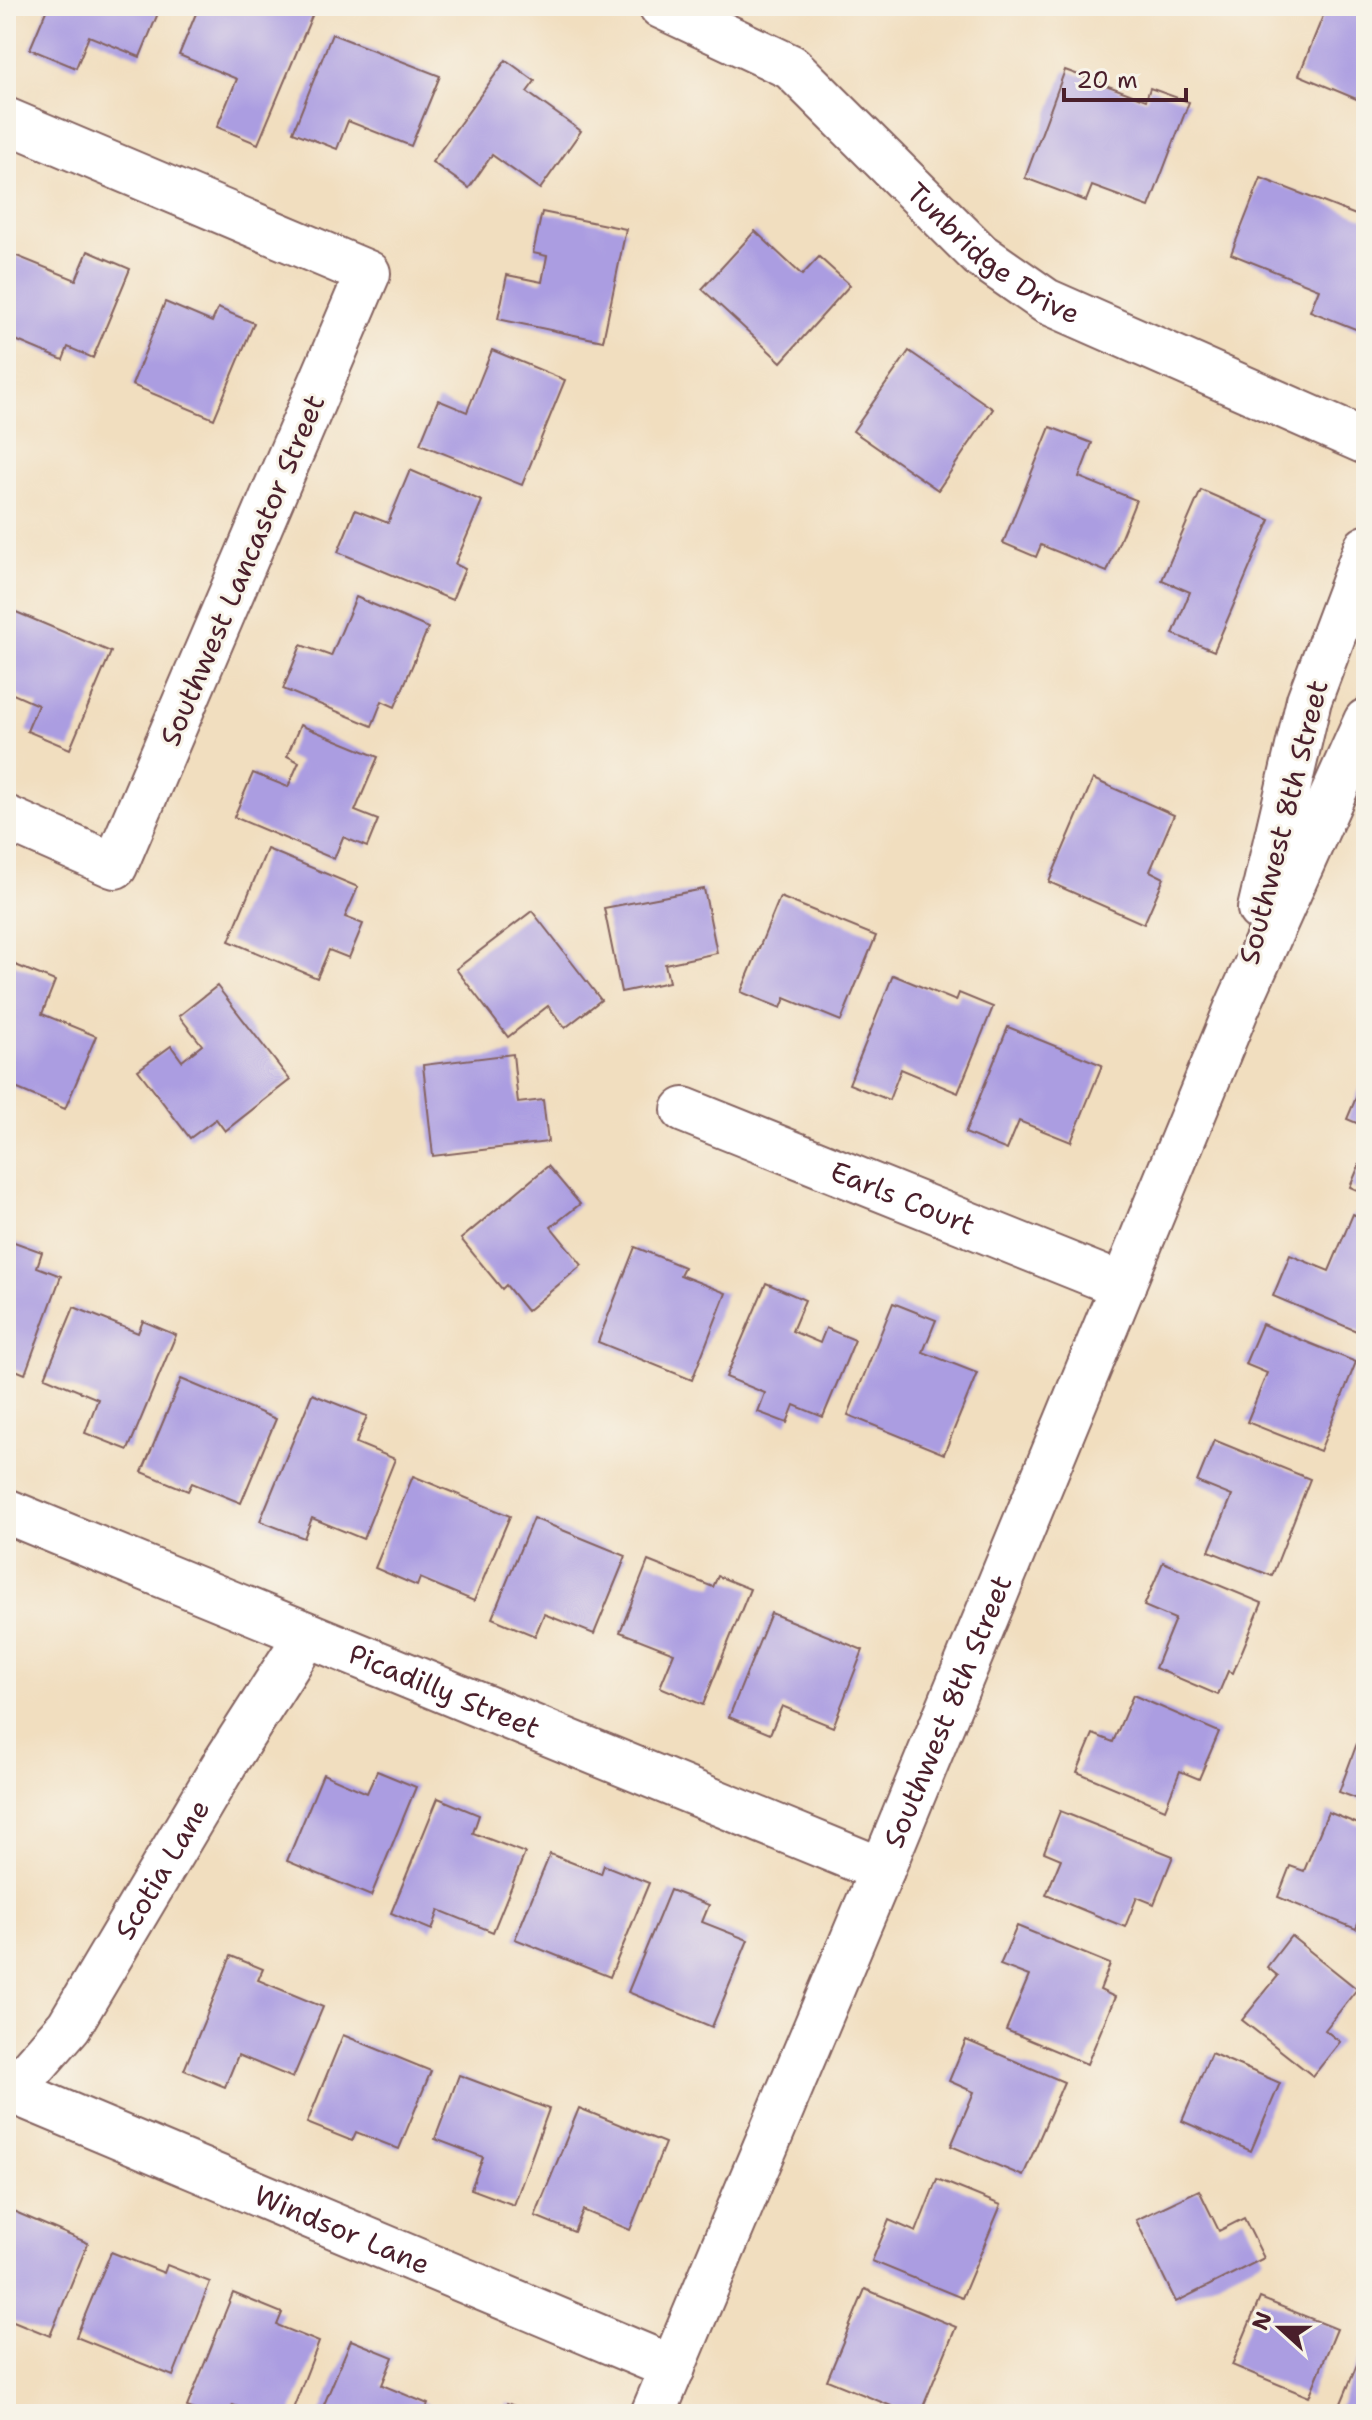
<svg xmlns="http://www.w3.org/2000/svg" width="1372" height="2420" viewBox="0 0 1372 2420" font-family="'Shantell Sans',sans-serif">
  <rect width="100%" height="100%" fill="#f7f3e8"/>
  <filter id="ink" filterUnits="userSpaceOnUse"><feTurbulence type="fractalNoise" baseFrequency=".0125" numOctaves="2"/><feDisplacementMap in="SourceGraphic" scale="16" xChannelSelector="R" yChannelSelector="G"/><feConvolveMatrix kernelMatrix="1 2 1 2 8 2 1 2 1" color-interpolation-filters="sRGB"/></filter>
  <filter id="wash" filterUnits="userSpaceOnUse"><feTurbulence type="fractalNoise" baseFrequency=".006" numOctaves="4" result="noise"/><feDisplacementMap in="SourceGraphic" scale="32" xChannelSelector="R" yChannelSelector="G"/><feGaussianBlur stdDeviation="1.8" result="paint"/><feColorMatrix in="noise" values="0 0 0 0 0 0 0 0 0 0 0 0 0 0 0 0 0 1.4 0 .05"/><feComposite in="paint" operator="in"/></filter>
  <g filter="url(#wash)">
    <rect width="100%" height="100%" fill="#f1debf"/>
    <g id="blocks">
      <!-- building -->
      <g fill="#ab9de1">
        <path d="M6,6H17L6,32Z"/>
        <path d="M48,6H161L140,57L89,36L76,68L30,49Z"/>
        <path d="M199,6H302L314,11L258,144L217,127L237,79L179,55Z"/>
        <path d="M1327,6H1366V103L1299,75Z"/>
        <path d="M332,34L440,76L411,146L348,121L337,149L293,132Z"/>
        <path d="M506,60L535,81L527,92L581,131L540,189L492,155L469,188L432,162Z"/>
        <path d="M1065,70L1146,100L1150,88L1189,102L1149,207L1092,186L1086,201L1025,178Z"/>
        <path d="M1261,178L1366,219V309L1358,330L1310,311L1319,289L1231,254Z"/>
        <path d="M542,212L626,229L603,341L498,319L507,275L542,282L547,256L533,253Z"/>
        <path d="M755,231L802,275L819,257L850,285L781,362L702,289Z"/>
        <path d="M88,251L130,269L93,358L68,347L63,360L6,336V269L12,254L76,280Z"/>
        <path d="M165,302L212,322L218,308L254,323L214,419L132,385Z"/>
        <path d="M492,350L565,380L522,485L420,444L438,400L467,412Z"/>
        <path d="M909,351L993,409L938,490L853,431Z"/>
        <path d="M1050,427L1092,443L1079,477L1136,500L1107,572L1041,545L1036,557L1003,543Z"/>
        <path d="M410,470L482,501L455,564L465,569L452,600L338,552L355,510L388,523Z"/>
        <path d="M1201,490L1270,520L1214,651L1173,634L1190,592L1162,580Z"/>
        <path d="M356,597L428,628L395,707L382,701L372,726L283,689L301,645L331,656Z"/>
        <path d="M9,609L111,652L70,749L27,731L38,705L11,693L6,706V615Z"/>
        <path d="M300,725L378,757L355,811L378,820L367,847L343,837L334,859L234,817L253,773L288,787L299,762L287,756Z"/>
        <path d="M1093,779L1174,815L1150,871L1164,878L1144,924L1049,882Z"/>
        <path d="M267,849L358,887L345,917L363,924L349,958L329,950L317,978L229,941Z"/>
        <path d="M704,889L717,953L665,964L669,982L621,992L604,908Z"/>
        <path d="M780,897L876,936L841,1021L785,998L781,1008L741,992Z"/>
        <path d="M532,911L601,1000L565,1028L548,1006L508,1037L456,969Z"/>
        <path d="M13,964L55,981L42,1014L96,1036L65,1109L6,1084V981Z"/>
        <path d="M893,975L956,1001L959,993L993,1007L958,1093L901,1069L889,1100L849,1084Z"/>
        <path d="M217,986L290,1080L225,1131L216,1119L190,1138L138,1070L171,1046L182,1061L202,1045L179,1016Z"/>
        <path d="M1008,1027L1102,1065L1071,1142L1019,1121L1007,1150L965,1133Z"/>
        <path d="M513,1054L518,1103L543,1100L548,1142L433,1156L423,1065Z"/>
        <path d="M1366,1074V1127L1347,1119Z"/>
        <path d="M1366,1149V1194L1350,1187Z"/>
        <path d="M548,1166L580,1204L551,1227L582,1265L527,1311L506,1285L502,1289L461,1239Z"/>
        <path d="M1353,1214L1366,1220V1335L1273,1296L1290,1255L1329,1271Z"/>
        <path d="M6,1239L42,1252L37,1267L61,1276L25,1374L6,1366Z"/>
        <path d="M635,1247L684,1267L680,1275L726,1293L692,1380L598,1342Z"/>
        <path d="M766,1283L805,1300L792,1331L820,1343L826,1328L855,1340L823,1417L794,1405L787,1423L758,1412L765,1393L726,1377Z"/>
        <path d="M893,1303L936,1320L923,1352L977,1373L944,1454L848,1415Z"/>
        <path d="M74,1307L138,1333L143,1321L176,1335L128,1450L85,1433L98,1399L45,1377Z"/>
        <path d="M1262,1324L1356,1362L1320,1451L1247,1422L1267,1373L1245,1364Z"/>
        <path d="M181,1379L276,1419L241,1503L192,1483L188,1491L142,1472Z"/>
        <path d="M312,1394L367,1416L356,1443L395,1459L363,1539L312,1518L304,1538L260,1521Z"/>
        <path d="M1214,1440L1310,1479L1272,1576L1209,1551L1232,1496L1197,1482Z"/>
        <path d="M413,1476L510,1516L474,1601L420,1578L417,1586L375,1568Z"/>
        <path d="M533,1518L626,1556L594,1634L544,1614L535,1636L492,1618Z"/>
        <path d="M648,1561L713,1587L718,1576L750,1589L703,1705L660,1687L674,1653L620,1632Z"/>
        <path d="M1163,1562L1262,1603L1233,1673L1228,1671L1218,1695L1155,1668L1175,1619L1144,1606Z"/>
        <path d="M771,1613L863,1650L833,1727L782,1706L770,1734L729,1717Z"/>
        <path d="M1133,1695L1219,1732L1199,1779L1180,1771L1165,1809L1077,1772L1093,1734L1113,1742Z"/>
        <path d="M1366,1719V1802L1339,1792Z"/>
        <path d="M377,1771L416,1787L371,1896L287,1861L323,1774L367,1793Z"/>
        <path d="M438,1798L479,1815L473,1833L525,1853L493,1932L439,1910L432,1930L391,1913Z"/>
        <path d="M1060,1811L1173,1856L1154,1904L1137,1897L1125,1927L1046,1895L1061,1859L1044,1852Z"/>
        <path d="M1328,1812L1366,1827V1903L1356,1929L1278,1897L1290,1866L1304,1871Z"/>
        <path d="M550,1854L601,1874L604,1865L649,1883L610,1977L515,1939Z"/>
        <path d="M670,1890L709,1905L702,1922L748,1940L712,2027L628,1992Z"/>
        <path d="M1017,1926L1110,1964L1100,1990L1115,1997L1087,2064L1006,2030L1029,1976L1000,1965Z"/>
        <path d="M1291,1936L1357,1989L1325,2030L1340,2042L1313,2076L1242,2020L1278,1976L1267,1967Z"/>
        <path d="M231,1956L263,1969L258,1980L323,2007L293,2078L238,2055L225,2087L184,2070Z"/>
        <path d="M343,2035L431,2071L399,2149L356,2132L352,2141L307,2123Z"/>
        <path d="M966,2040L1064,2082L1023,2176L951,2146L974,2092L949,2081Z"/>
        <path d="M1211,2053L1280,2083L1251,2151L1182,2121Z"/>
        <path d="M459,2075L549,2109L514,2205L471,2189L483,2157L435,2139Z"/>
        <path d="M579,2108L665,2143L630,2230L583,2210L574,2232L535,2216Z"/>
        <path d="M937,2179L1001,2205L962,2298L872,2261L889,2220L916,2232Z"/>
        <path d="M1199,2190L1219,2231L1244,2218L1264,2258L1176,2302L1136,2220Z"/>
        <path d="M6,2208L88,2243L50,2336L6,2318Z"/>
        <path d="M111,2252L164,2273L167,2265L210,2282L173,2376L76,2337Z"/>
        <path d="M865,2289L956,2327L920,2414H911L827,2380Z"/>
        <path d="M233,2293L282,2313L277,2325L319,2342L291,2414H256L233,2405L229,2414H205L187,2407Z"/>
        <path d="M1260,2298L1337,2329L1309,2397L1232,2365Z"/>
        <path d="M351,2340L393,2357L382,2385L428,2404L424,2414H320Z"/>
        <path d="M1366,2343V2414H1352L1339,2408Z"/>
        <path d="M507,2403L533,2414H502Z"/>
      </g>
    </g>
  </g>
  <g filter="url(#ink)">
    <use href="#blocks" fill-opacity="0" stroke="#84625f" stroke-width="2"/>
    <g fill="none" stroke-linecap="round" stroke-linejoin="round">
      <!-- minor casing -->
      <g stroke="#84625f" stroke-width="48">
        <g id="minor">
          <path id="s1" d="M661,6L791,67L980,255L1046,301L1366,442"/>
          <path d="M6,120L368,273L115,866L6,818"/>
          <path d="M1260,909L1309,700L1366,548"/>
          <path id="s2" d="M684,1110L1123,1286"/>
          <path id="s3" d="M6,1511L882,1870"/>
          <path id="s4" d="M12,2091L673,2368"/>
          <path id="s5" d="M6,2095L12,2091L69,2026L225,1763L307,1635"/>
          <path id="s6" d="M653,2414L882,1870L1237,1008L1366,721"/>
        </g>
      </g>
      <!-- minor -->
      <use href="#minor" stroke="#fff" stroke-width="44"/>
    </g>
  </g>
  <g text-anchor="middle" stroke-width="6" stroke-linejoin="round" paint-order="stroke">
    <!-- street labels -->
    <g font-size="28" fill="#4a1f2b" stroke="#f7f3e8">
      <text dy="10" stroke="none"><textPath href="#s1" startOffset="420">Tunbridge Drive</textPath></text>
      <text transform="translate(242 570) rotate(-67)" y="10">Southwest Lancastor Street</text>
      <text transform="translate(1283 822) rotate(-76)" y="10">Southwest 8th Street</text>
      <text dy="10" stroke="none"><textPath href="#s2" startOffset="236">Earls Court</textPath></text>
      <text dy="10" stroke="none"><textPath href="#s3" startOffset="474">Picadilly Street</textPath></text>
      <text dy="10" stroke="none"><textPath href="#s6" startOffset="762">Southwest 8th Street</textPath></text>
      <text dy="10" stroke="none"><textPath href="#s5" startOffset="276">Scotia Lane</textPath></text>
      <text dy="10" stroke="none"><textPath href="#s4" startOffset="358">Windsor Lane</textPath></text>
    </g>
  </g>
  <!-- margin -->
  <rect width="1372" height="2420" fill="none" stroke="#f7f3e8" stroke-width="32"/>
  <!-- north arrow -->
  <g transform="translate(1280 2328) rotate(291)" stroke="#f7f3e8" stroke-width="6" paint-order="stroke">
  <path d="M0-6L14 30L0 20L-14 30Z" fill="#4a1f2b"/>
  <text y="-12" font-size="22" font-weight="bold" text-anchor="middle" fill="#4a1f2b">N</text>
  </g>
  <!-- scale -->
  <path d="M1064 88v12h122v-12" fill="none" stroke="#4a1f2b" stroke-width="4"/>
  <text x="1076" y="88" font-size="24" fill="#4a1f2b" stroke="#f7f3e8" stroke-width="6" paint-order="stroke">20 m</text>
</svg>
